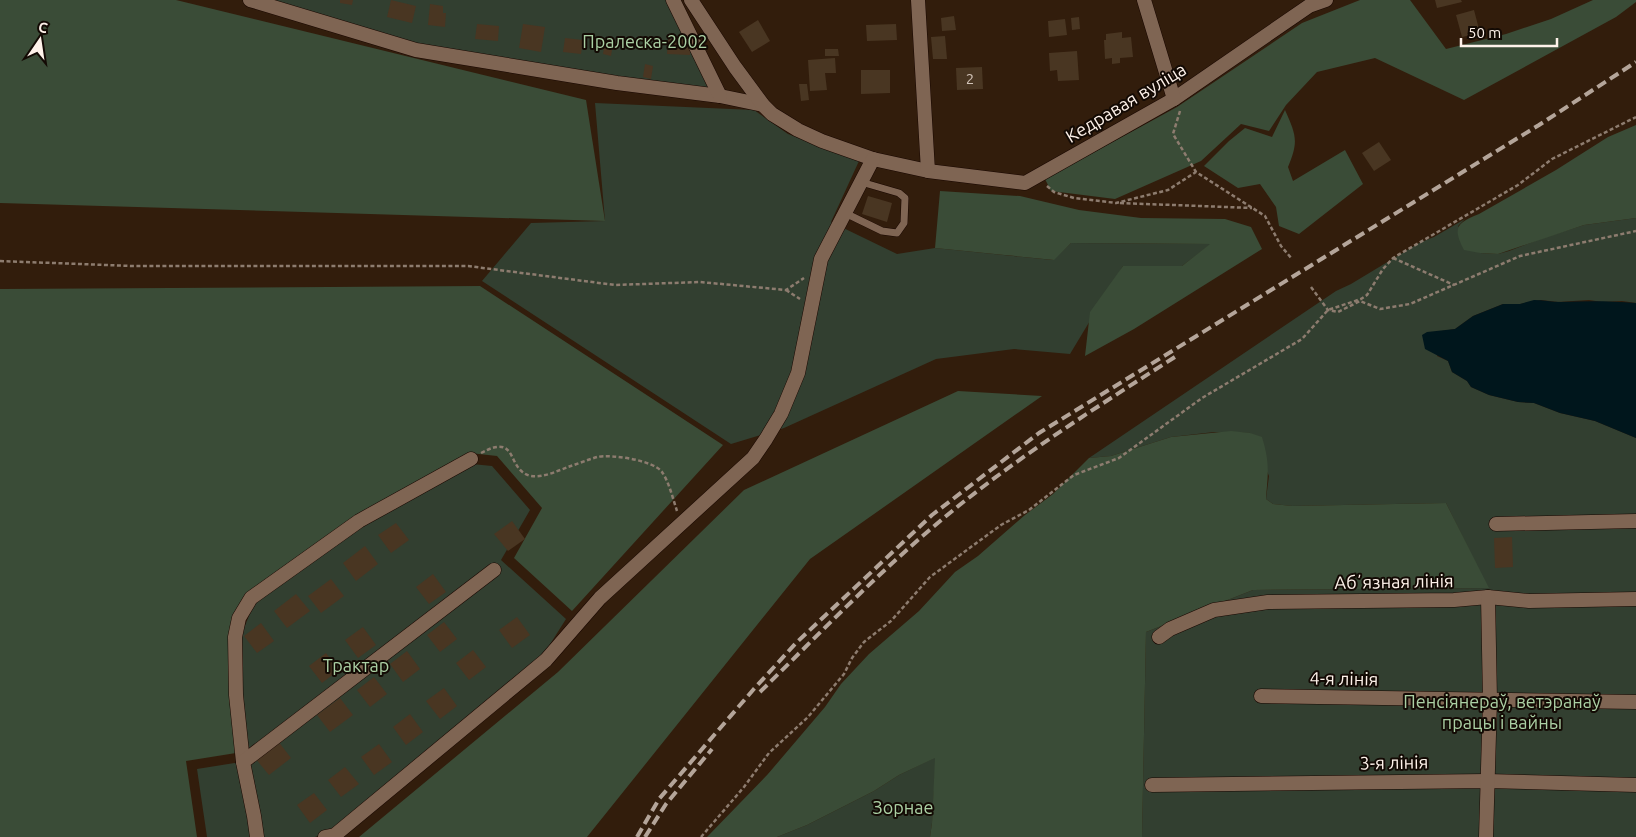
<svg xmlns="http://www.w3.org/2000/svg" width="1636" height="837" viewBox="0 0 1636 837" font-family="Ubuntu,sans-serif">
  <rect width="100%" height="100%" fill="#321d0c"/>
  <!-- green -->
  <g fill="#323f30">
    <path d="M254,0H671L720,96L416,50Z"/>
    <path d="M595,103L754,110L788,134L859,161L831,222L897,254L935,248L1053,260L1071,243L1211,244L1182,266H1123L1070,354L1014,349L936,359L784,428L731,444L482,281L531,223L605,221Z"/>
    <path d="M1636,218V303L1622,301L1602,302L1589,300L1558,302L1541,300L1520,304H1503L1473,316L1455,329L1442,331L1437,356L1448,361L1452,372L1467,381L1471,387L1489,395L1518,402L1534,403L1560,413L1595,421L1636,438V837H1142L1146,632L1253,590L1488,588L1446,503L1292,506L1273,504L1266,499L1269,476L1250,433L1214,432L1171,437L1111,456L1089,458L1336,291L1351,284L1419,243L1434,237L1465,219L1458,226L1480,253L1498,254L1509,251L1543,238L1584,225Z"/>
    <path d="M472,464L492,466L530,510L501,560L566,619L542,657L333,830L315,837H207L197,769L247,761L241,695L240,638L255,601L362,525Z"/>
    <path d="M936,757L932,823L930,837H777L807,825L874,791L899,775Z"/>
  </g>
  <!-- forest -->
  <g fill="#3a4c37">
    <path d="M0,0H176L586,100L605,221L0,203Z"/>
    <path d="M1360,0H1410L1446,49L1506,34L1551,19L1593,0H1636V2L1616,17L1464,100L1375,58L1317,72L1286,105L1269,131L1241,124L1201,161L1115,199L1051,191L1045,179L1177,107L1302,23Z"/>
    <path d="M1285,110C1296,135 1299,141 1288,167L1293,181L1345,150L1363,184L1299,234L1279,226L1276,207L1260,184L1238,188L1204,166L1229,141L1245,128L1272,137Z"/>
    <path d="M1636,125V218L1584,225L1498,254L1480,253L1464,250C1452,227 1457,223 1479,214L1556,170L1608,137Z"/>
    <path d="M940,191L1020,196L1079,210L1141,218L1225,219L1251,227L1262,249L1134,329L1085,356L1090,312L1123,266H1182L1210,244L1071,243L1054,260L935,248Z"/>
    <path d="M480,286L723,445L572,611L514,558L542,508L497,456L470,453L246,594L230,636L236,753L186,761L197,837H0V289Z"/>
    <path d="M958,391L1042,396L810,559L587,837H359L558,672L744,490Z"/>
    <path d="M1231,431L1250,433L1262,437C1270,463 1268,473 1266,499L1273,504L1292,506L1446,503L1489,588L1253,590L1146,632L1142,837H930L932,823L935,758L899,775L874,791L807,825L777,837H707L768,774L825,707L841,684L869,654L919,611L955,572L978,556L1025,515L1053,494L1089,458L1111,456L1171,437Z"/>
  </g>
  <!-- water -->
  <path fill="#00161c" d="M1534,300C1543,300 1552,302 1561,302C1586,301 1611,301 1636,303V438L1595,421L1560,413L1534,403L1518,402L1489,395L1471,387L1467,381L1452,372L1448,361L1425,349L1422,335L1427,332L1455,329L1473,316L1503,304H1520Z"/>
  <!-- building -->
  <g fill="#493622">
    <path d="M340,0H353L352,5L340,3Z"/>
    <path d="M391,0L416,6L412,23L387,17Z"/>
    <path d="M1435,0H1461L1462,2L1437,8Z"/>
    <path d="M430,4L443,6V13H446L445,27L428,25Z"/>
    <path d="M1474,10L1480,33L1462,37L1456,15Z"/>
    <path d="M954,16L956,30L942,31L941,18Z"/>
    <path d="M1079,17L1080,29L1072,30L1071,18Z"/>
    <path d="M1065,19L1067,35L1049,37L1048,21Z"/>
    <path d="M758,20L770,41L752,52L739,32Z"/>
    <path d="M477,24L499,26L498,41L475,39Z"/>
    <path d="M523,24L545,27L541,52L519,48Z"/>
    <path d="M896,24L897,40L867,41L866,25Z"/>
    <path d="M1122,32V38L1131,37L1133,57L1120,58V63L1112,64V58L1105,59L1104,40H1106V34Z"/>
    <path d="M945,36L947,59H933L931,37Z"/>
    <path d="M565,38L583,40L581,54L563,52Z"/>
    <path d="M668,39H690V55L667,54Z"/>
    <path d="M605,42L613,44L611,56L603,54Z"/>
    <path d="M825,49H838L839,56H825Z"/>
    <path d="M1077,51L1079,80L1058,81L1057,70L1050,71L1049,53Z"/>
    <path d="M835,58L836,73H825L827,90L810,91L808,60Z"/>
    <path d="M645,64L653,66L651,79L643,77Z"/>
    <path d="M982,67L983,89L957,90L956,68Z"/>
    <path d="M861,70H890V93L861,94Z"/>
    <path d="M799,84H807L809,100L801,101Z"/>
    <path d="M1379,142L1391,160L1374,171L1362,153Z"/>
    <path d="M868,196L892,203L887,222L862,214Z"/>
    <path d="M512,521L525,539L508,551L494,534Z"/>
    <path d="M396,523L409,540L391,553L378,535Z"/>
    <path d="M1512,537L1513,567L1495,568L1494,538Z"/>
    <path d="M365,546L378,564L356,581L343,563Z"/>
    <path d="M433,574L446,592L429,604L416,587Z"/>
    <path d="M331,579L344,596L321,613L308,596Z"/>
    <path d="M296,594L310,611L287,628L274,611Z"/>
    <path d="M517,617L530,635L512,648L499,630Z"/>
    <path d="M444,622L457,639L440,652L427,635Z"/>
    <path d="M261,623L274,641L257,653L244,636Z"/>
    <path d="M363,627L376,645L358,658L345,640Z"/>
    <path d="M473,650L486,667L469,680L456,663Z"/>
    <path d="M407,651L420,669L403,682L390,664Z"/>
    <path d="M326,653L339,670L322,683L309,666Z"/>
    <path d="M374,677L387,694L370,707L357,690Z"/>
    <path d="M444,688L457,706L440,719L426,701Z"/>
    <path d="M340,698L353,715L330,732L317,715Z"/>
    <path d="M410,714L423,732L406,745L393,727Z"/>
    <path d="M278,741L291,758L269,775L255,758Z"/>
    <path d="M379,744L392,762L374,775L361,757Z"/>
    <path d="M345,767L359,784L341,797L328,780Z"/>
    <path d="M314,793L327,810L310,823L297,805Z"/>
  </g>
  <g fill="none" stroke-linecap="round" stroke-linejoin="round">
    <!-- service casing -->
    <g stroke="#190700" stroke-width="8">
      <path id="service" d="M845,213L882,231L897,233L904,223L905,198L899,193L861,182"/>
    </g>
    <!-- minor casing -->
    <g stroke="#190700" stroke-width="15">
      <g id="minor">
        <path d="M250,0L416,50L617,83L720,96L763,105"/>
        <path d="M673,0L720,96"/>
        <path d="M691,0L735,67L763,105L772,114L798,130L822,141L873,159L928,171L1025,183L1174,99L1309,6L1326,0"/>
        <path d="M918,0L928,171"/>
        <path d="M1144,0L1174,99"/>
        <path d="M1496,524L1636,521"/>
        <path d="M1159,637L1170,629L1214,610L1268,602L1454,600L1488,597L1529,601L1636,599"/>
        <path d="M1261,696L1636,702"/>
        <path d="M243,762L236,695L235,637L239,618L251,598L359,521L471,459"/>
        <path d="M1152,785L1487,781L1636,785"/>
        <path d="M257,837L254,816L243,762L494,570"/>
        <path d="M325,837L335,835L546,660L600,598L753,458L766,439L781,414L798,373L821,259L873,159"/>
        <path d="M1486,837L1490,700L1488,597"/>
      </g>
    </g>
    <!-- path -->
    <g stroke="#8d7c6f" stroke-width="2.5" stroke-dasharray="4 2.5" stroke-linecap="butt">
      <path d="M1180,111L1173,134L1196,172"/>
      <path d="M1047,186L1054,192L1074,198L1116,203L1168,190L1196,172L1265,216L1281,246L1292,259"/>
      <path d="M1120,203L1252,208"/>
      <path d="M1393,258L1454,285"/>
      <path d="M0,261L132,266H468L615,285L700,282L786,290L804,278"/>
      <path d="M1311,287L1328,310L1338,312L1360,301L1380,309L1410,304L1520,256L1636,231"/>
      <path d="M786,290L800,299"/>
      <path d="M481,453C520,432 505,470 531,476C543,478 557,471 568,467C577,464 587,460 597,457C611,454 653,460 662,472C669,482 673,499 677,511"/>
      <path d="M701,837L744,787L769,753L808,717L844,674L852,658L864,642L891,621L930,577L1001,525L1029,510L1074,475L1119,458L1202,398L1302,339L1328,310L1361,299L1367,295L1383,269L1393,258L1518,185L1552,159L1636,117"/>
    </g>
    <!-- service -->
    <use href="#service" stroke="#7f6553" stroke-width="7"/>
    <!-- minor -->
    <use href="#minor" stroke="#7f6553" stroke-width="14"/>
    <!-- rail -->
    <g stroke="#b4a59a" stroke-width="4" stroke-dasharray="10 5" stroke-linecap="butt">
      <path d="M760,692C817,636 872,579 933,527C1008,463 1092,410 1175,357"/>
      <path d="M637,837L659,799L753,690L796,643L932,515L1039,433L1539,125L1636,62"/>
      <path d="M645,837L666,804L712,749"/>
    </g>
  </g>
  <g text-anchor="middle" stroke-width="4" stroke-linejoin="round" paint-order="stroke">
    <!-- number labels -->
    <g font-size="15" fill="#d1c3b8">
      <text x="970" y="84">2</text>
    </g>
    <!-- park labels -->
    <g font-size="18" fill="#abd0a4" stroke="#130a04">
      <text x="645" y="48">Пралеска-2002</text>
      <text x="356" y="672">Трактар</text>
      <text x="1502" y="708">Пенсіянераў, ветэранаў<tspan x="1502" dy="21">працы і вайны</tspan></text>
      <text x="903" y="814">Зорнае</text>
    </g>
    <!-- street labels -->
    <g font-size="18" fill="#fef2ea" stroke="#130a04">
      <text transform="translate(1126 103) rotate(-31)" y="6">Кедравая вуліца</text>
      <text transform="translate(1394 582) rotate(-1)" y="6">Абʼязная лінія</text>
      <text transform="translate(1344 679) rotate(1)" y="6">4-я лінія</text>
      <text transform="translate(1394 763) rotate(-1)" y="6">3-я лінія</text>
    </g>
  </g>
  <!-- north arrow -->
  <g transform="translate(40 40) rotate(13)" stroke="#130a04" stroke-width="4" paint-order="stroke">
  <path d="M0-4L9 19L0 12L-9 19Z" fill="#fef2ea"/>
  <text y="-8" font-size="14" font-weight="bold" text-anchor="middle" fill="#fef2ea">С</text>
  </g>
  <!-- scale -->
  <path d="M1461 38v8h96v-8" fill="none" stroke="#fef2ea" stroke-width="2.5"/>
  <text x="1468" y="38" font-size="15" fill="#fef2ea" stroke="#130a04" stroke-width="4" paint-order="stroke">50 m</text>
</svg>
